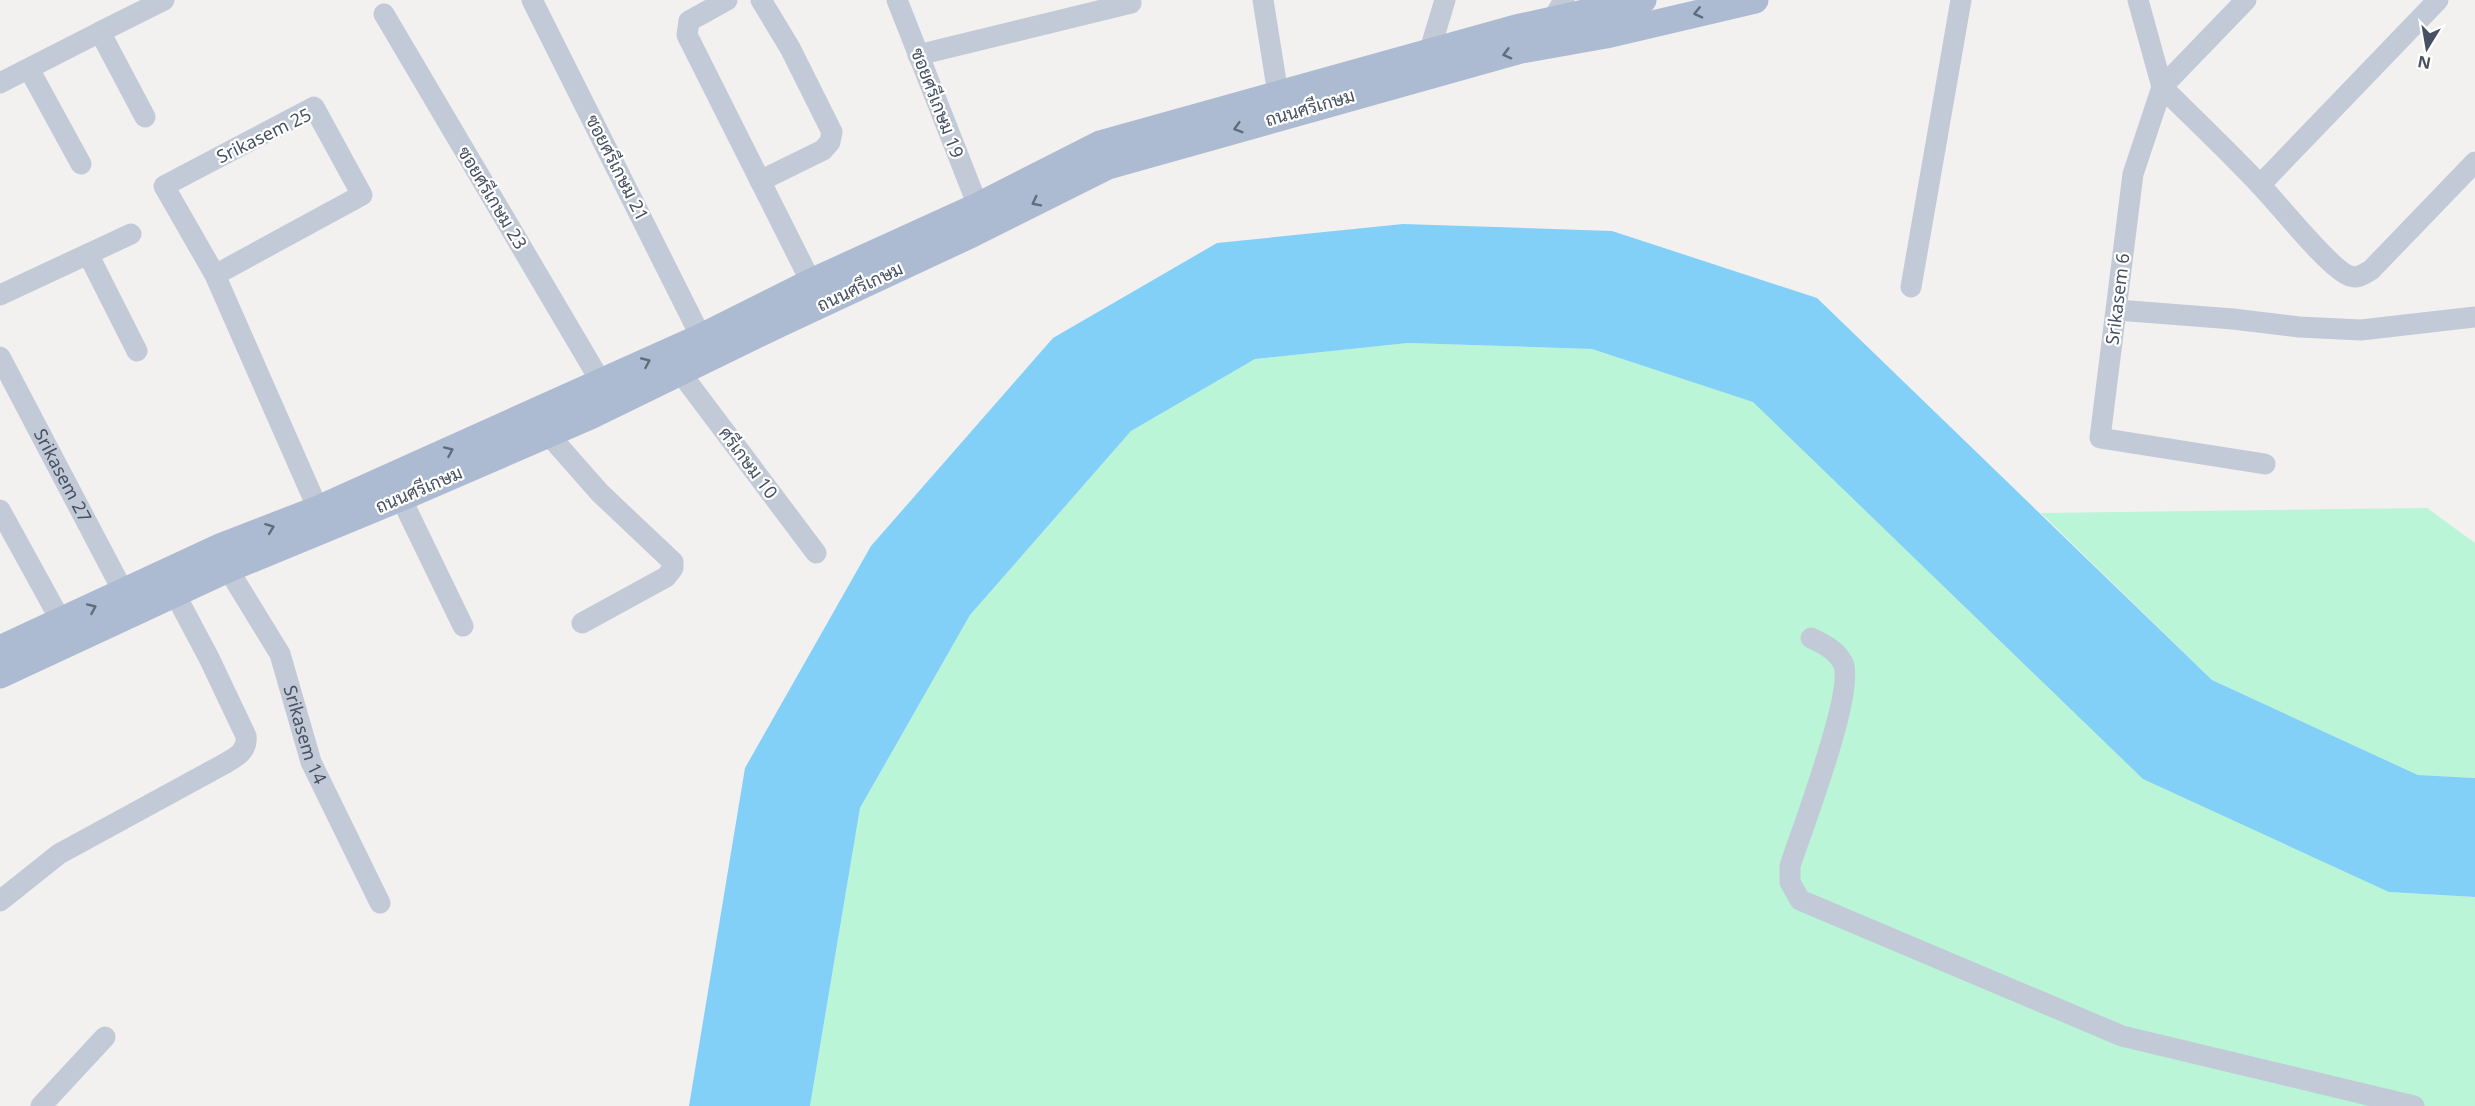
<svg xmlns="http://www.w3.org/2000/svg" width="2475" height="1106" viewBox="0 0 2475 1106" font-family="'Noto Sans',Sarabun,sans-serif">
  <rect width="100%" height="100%" fill="#f3f0f0"/>
  <!-- green -->
  <g fill="#baf5d8">
    <path d="M1408,343L1592,349L1754,402L1957,598L2389,892L2475,897V1106H810L860,808L970,615L1131,431L1255,359Z"/>
    <path d="M2427,508L2475,543V778L2418,775L2212,680L2041,513Z"/>
  </g>
  <!-- water -->
  <path fill="#82d0f7" d="M1403,224L1612,231L1817,298L2212,680L2418,775L2475,778V897L2389,892L2143,779L1753,402L1592,349L1408,343L1255,359L1131,431L970,615L860,808L810,1106H689L745,768L871,546L1053,338L1217,243Z"/>
  <g fill="none" stroke-linecap="round" stroke-linejoin="round">
    <!-- minor -->
    <g stroke="#c2cad7" stroke-width="21">
      <path d="M532,0L701,337"/>
      <path d="M727,0L689,21L687,35L811,282"/>
      <path d="M897,0L978,206"/>
      <path d="M1263,0L1278,94"/>
      <path d="M2138,0L2162,87L2133,174L2100,438L2265,464"/>
      <path d="M2246,0L2162,87C2194,119 2228,151 2260,185C2277,202 2331,271 2350,276C2358,279 2364,274 2371,270L2475,162"/>
      <path d="M384,14L601,382"/>
      <path d="M1553,19L1564,0"/>
      <path d="M100,32L164,0"/>
      <path d="M1429,53L1445,0"/>
      <path d="M918,55L1131,3"/>
      <path d="M29,69L81,164"/>
      <path d="M0,83L100,32L145,117"/>
      <path d="M760,181L823,150L830,142L832,132L790,48L761,0"/>
      <path d="M2260,185L2438,0"/>
      <path d="M88,254L131,234"/>
      <path d="M215,275L362,195L314,107L164,186L215,275L318,509"/>
      <path d="M1911,287L1961,0"/>
      <path d="M0,295L88,254L137,351"/>
      <path d="M2117,310L2233,319L2299,327L2361,330L2475,317"/>
      <path id="s1" d="M0,357L124,593"/>
      <path d="M680,372L816,553"/>
      <path d="M548,434L600,493L673,562V568L666,577L582,623"/>
      <path d="M401,498L463,626"/>
      <path d="M0,510L61,621"/>
      <path id="s2" d="M228,569L280,654L311,762L380,903"/>
      <path d="M1811,638C1824,644 1836,650 1843,663C1856,690 1801,832 1790,866V882L1800,900L2122,1036L2414,1106"/>
      <path d="M0,901L59,854L224,764C236,757 248,751 246,736L209,658L175,594"/>
      <path d="M41,1106L105,1037"/>
    </g>
    <!-- major -->
    <g stroke="#adbbd2" stroke-width="27">
      <path d="M0,649L222,546L318,509L701,337L811,282L978,206L1100,144L1516,28L1643,0"/>
      <path d="M0,675L228,569L410,494L590,416L779,324L972,234L1108,166L1521,50L1606,35L1755,0"/>
    </g>
  </g>
  <!-- one-way arrows -->
  <defs><path id="oneway-chevron" d="M-2-3.5L2.5 0L-2 3.5" fill="none" stroke-width="1.6" stroke-linecap="round" stroke-linejoin="round" transform="scale(1.5)"/></defs>
  <g stroke="#606b7c">
    <use href="#oneway-chevron" transform="translate(1698 13) rotate(167)"/>
    <use href="#oneway-chevron" transform="translate(1507 54) rotate(165)"/>
    <use href="#oneway-chevron" transform="translate(1238 128) rotate(164)"/>
    <use href="#oneway-chevron" transform="translate(1036 202) rotate(153)"/>
    <use href="#oneway-chevron" transform="translate(646 362) rotate(-24)"/>
    <use href="#oneway-chevron" transform="translate(449 451) rotate(-24)"/>
    <use href="#oneway-chevron" transform="translate(270 528) rotate(-21)"/>
    <use href="#oneway-chevron" transform="translate(92 608) rotate(-24)"/>
  </g>
  <g text-anchor="middle" stroke-width="4.5" stroke-linejoin="round" paint-order="stroke">
    <!-- street labels -->
    <g font-size="18" fill="#465060" stroke="#fff">
      <text transform="translate(937 103) rotate(69)" y="6">ซอยศรีเกษม 19</text>
      <text transform="translate(1310 108) rotate(-16)" y="6">ถนนศรีเกษม</text>
      <text transform="translate(264 136) rotate(-26)" y="6">Srikasem 25</text>
      <text transform="translate(617 168) rotate(63)" y="6">ซอยศรีเกษม 21</text>
      <text transform="translate(492 198) rotate(59)" y="6">ซอยศรีเกษม 23</text>
      <text transform="translate(860 287) rotate(-25)" y="6">ถนนศรีเกษม</text>
      <text transform="translate(2118 299) rotate(-83)" y="6">Srikasem 6</text>
      <text transform="translate(748 463) rotate(53)" y="6">ศรีเกษม 10</text>
      <text dy="6" stroke="none"><textPath href="#s1" startOffset="134">Srikasem 27</textPath></text>
      <text transform="translate(419 490) rotate(-23)" y="6">ถนนศรีเกษม</text>
      <text dy="6" stroke="none"><textPath href="#s2" startOffset="184">Srikasem 14</textPath></text>
    </g>
  </g>
  <!-- north arrow -->
  <g transform="translate(2427 48) rotate(191)" stroke="#ffffff" stroke-width="4.5" paint-order="stroke">
  <path d="M0-4.5L10 22L0 15L-10 22Z" fill="#465060"/>
  <text y="-9" font-size="16" font-weight="bold" text-anchor="middle" fill="#465060">N</text>
  </g>
</svg>
